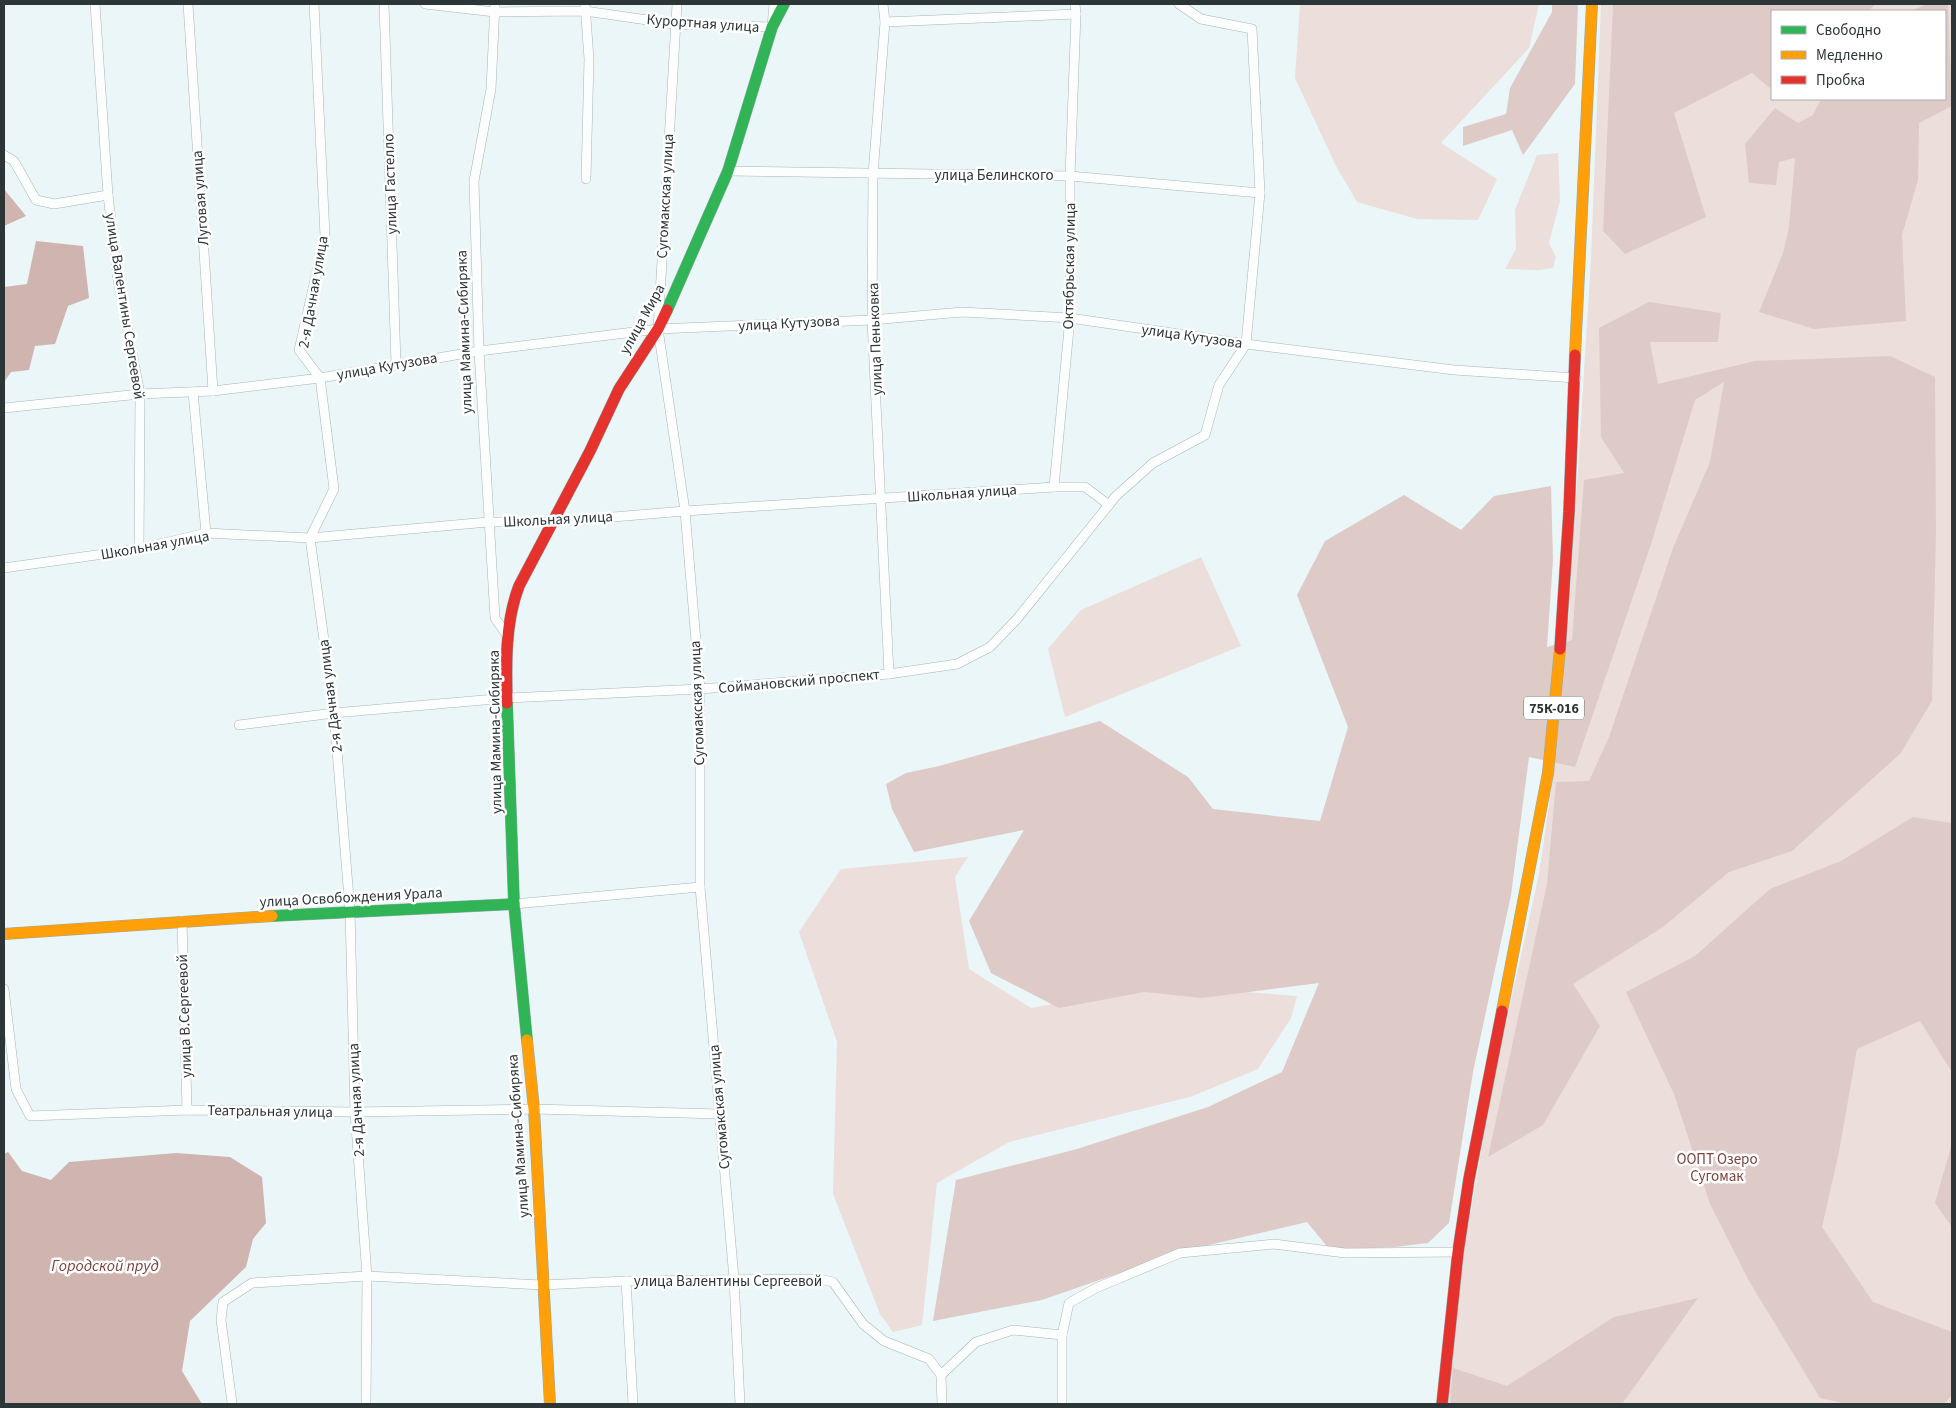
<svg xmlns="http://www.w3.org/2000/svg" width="1956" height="1408" viewBox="0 0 1956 1408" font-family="'Source Sans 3',sans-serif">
  <rect width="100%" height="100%" fill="#eaf6f7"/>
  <!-- green -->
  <g fill="#ecdedb" fill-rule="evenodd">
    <path d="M1300,4H1539L1529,48L1441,143L1497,179L1478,220L1417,219L1357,202L1336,166L1295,78Z"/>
    <path d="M1601,4H1952V1404H1446L1464,1251L1494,1077L1539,874L1554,770L1569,614L1591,260ZM1772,11H1945V99H1772Z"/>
    <path d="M1558,153L1560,201L1549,243L1556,257L1553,268L1539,270L1505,269L1516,249L1515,210L1537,155Z"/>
    <path d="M1201,557L1241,646L1065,717L1048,649L1081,610Z"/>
    <path d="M968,857L955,877L969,969L1031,1008L1154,985L1297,996L1291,1018L1258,1069L1190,1097L1009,1142L937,1183L922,1325L893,1332L880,1314L833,1194L837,1042L799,932L841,869Z"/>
  </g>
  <!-- forest -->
  <g fill="#decbc8">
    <path d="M1552,4H1578L1575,84L1523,155L1512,130L1463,146V127L1506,114L1510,88L1552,12Z"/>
    <path d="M1613,4H1876L1868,11H1772V90L1752,73L1674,113L1706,217L1625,254L1603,231Z"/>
    <path d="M1927,4H1948L1952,106L1919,123L1918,180L1902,235L1906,321L1814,329L1759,312L1783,253L1789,227L1795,158L1779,162L1776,185L1749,183L1745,144L1775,108L1798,123L1813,115L1821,99H1945V11H1911Z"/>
    <path d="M1649,302L1721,313L1718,342H1650L1658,384L1755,361L1890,356L1935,377L1936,531L1932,701L1900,754L1792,851L1729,872L1663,927L1573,984L1600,1026L1543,1125L1488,1157L1547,884L1556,782L1589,781L1609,737L1673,548L1710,462L1724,382L1695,400L1652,541L1575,767L1529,757L1511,895L1473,1072L1449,1223L1428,1243L1395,1247L1330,1250L1307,1222L1183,1251L1042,1300L933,1321L956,1180L1077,1149L1208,1107L1282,1072L1319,983L1202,998L1144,992L1059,1008L991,973L969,921L1024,830L914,852L892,809L886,784L906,773L939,766L1100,721L1188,777L1213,809L1320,821L1348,727L1297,595L1325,541L1404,495L1461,530L1494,496L1551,486L1553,560L1547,647L1572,640L1584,480L1624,473L1601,437L1599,328Z"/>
    <path d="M1913,817L1952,823V1072L1920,1021L1857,1049L1839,1152L1822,1227L1873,1302L1952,1332V1395L1944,1404H1847L1820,1398L1749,1281L1710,1204L1674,1094L1626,992L1695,956L1770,889L1841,861Z"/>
    <path d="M1952,1143V1227L1935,1203Z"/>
    <path d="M1698,1298L1622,1404H1450L1453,1368L1507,1386L1614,1317Z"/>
  </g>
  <!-- water -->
  <g fill="#d0b4b0">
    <path d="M4,189L26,216L4,226Z"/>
    <path d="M36,241L83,246L89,298L68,306L55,344L35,346L29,370L11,372L4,382V287L27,284Z"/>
    <path d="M8,1152L22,1171L51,1180L69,1162L176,1153L230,1157L262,1177L266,1223L253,1239L246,1267L190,1321L182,1371L202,1404H4V1154Z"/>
  </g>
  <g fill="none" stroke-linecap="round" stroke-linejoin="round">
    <!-- street casing -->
    <g stroke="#aab4b5" stroke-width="10">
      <g id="street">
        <path d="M95,4L108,195L118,280L140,394L139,549"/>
        <path d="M188,4L213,391"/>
        <path d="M314,4L325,236L299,350L320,378L334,489L310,538L334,713L350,911L355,1112L367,1276L366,1404"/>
        <path d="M384,4L396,363"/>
        <path d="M425,4L495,12L585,11L675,24L772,27L774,4"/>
        <path d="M495,4L491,89L474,181L479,351L495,618L508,637"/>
        <path d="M585,4L589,59L586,179"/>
        <path d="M677,4L658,329L685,511L700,689V887L734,1279L740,1404"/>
        <path d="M883,4L885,22L873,174L872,320L889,674"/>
        <path d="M885,22L1076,14L1075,4"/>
        <path d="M4,155L14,161L36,200L54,204L108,195"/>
        <path d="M728,171L1070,176L1260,193"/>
        <path d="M193,392L206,533"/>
        <path d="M4,408L140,394L213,391L320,378L479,351L658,329L872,320L962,312L1070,318L1246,344L1454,370L1576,378"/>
        <path d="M1054,487L1070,318V176L1076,14"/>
        <path d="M4,568L139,549L206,533L310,538L488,522H553L685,511L1054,487H1085L1109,505"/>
        <path d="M239,725L334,713L507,698L700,689L889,674L957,664L990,647L1017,619L1116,496L1153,463L1205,435L1219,385L1246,344L1260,193L1252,29L1201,19L1179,4"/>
        <path d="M514,904L700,887"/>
        <path d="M182,921L187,1110"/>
        <path d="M4,989L16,1089L30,1116L187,1110L355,1112L534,1109L720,1114"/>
        <path d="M626,1281L633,1404"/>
        <path d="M941,1375L942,1404"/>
        <path d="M232,1403L221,1320L223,1302L252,1283L367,1276L542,1285L626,1281L820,1279L833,1282L863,1324L884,1341L929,1359L941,1375L976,1342L1013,1330L1062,1335L1069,1303L1096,1288L1180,1253L1274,1244L1345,1253L1458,1252"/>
        <path d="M1062,1404V1335"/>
      </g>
    </g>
    <!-- fast casing -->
    <g stroke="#92abad" stroke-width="12">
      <g id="fast">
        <path d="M667,310L728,171L772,27L784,4"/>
        <path d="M507,703L514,904L527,1040"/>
        <path d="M272,916L514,904"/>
      </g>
    </g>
    <!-- slow casing -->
    <g stroke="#92abad" stroke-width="12">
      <g id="slow">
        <path d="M1575,355L1592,4"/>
        <path d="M4,934L272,916"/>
        <path d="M1502,1011L1548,773L1560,649"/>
        <path d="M527,1040L534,1109L550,1404"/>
      </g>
    </g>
    <!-- jam casing -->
    <g stroke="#92abad" stroke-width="12">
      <g id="jam">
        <path d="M1560,649L1569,512L1575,355"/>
        <path d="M507,703C506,665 505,622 519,586L590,451L619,389L658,329L667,310"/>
        <path d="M1442,1404L1458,1252L1469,1179L1502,1011"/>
      </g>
    </g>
    <!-- street -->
    <use href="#street" stroke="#fcfefe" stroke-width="9"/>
    <!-- fast -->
    <use href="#fast" stroke="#30b455" stroke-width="11"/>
    <!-- slow -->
    <use href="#slow" stroke="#ff9f0a" stroke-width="11"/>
    <!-- jam -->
    <use href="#jam" stroke="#e5322d" stroke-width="11"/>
  </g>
  <g text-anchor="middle" stroke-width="5" stroke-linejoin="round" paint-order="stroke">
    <!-- shield labels -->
    <rect fill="#fff" stroke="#6c7273" stroke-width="1" x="1524" y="696.5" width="60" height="23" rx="4"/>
    <g font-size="14" font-weight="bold" fill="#2d3637">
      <text x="1554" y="713">75К-016</text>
    </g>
    <!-- street labels -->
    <g font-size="15" fill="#2d3637" stroke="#fff">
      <text transform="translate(703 23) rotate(4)" y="5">Курортная улица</text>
      <text x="994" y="180">улица Белинского</text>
      <text transform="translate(390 184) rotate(-92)" y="5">улица Гастелло</text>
      <text transform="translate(665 196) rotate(-87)" y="5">Сугомакская улица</text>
      <text transform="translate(200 198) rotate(-94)" y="5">Луговая улица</text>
      <text transform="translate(1069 266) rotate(-89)" y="5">Октябрьская улица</text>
      <text transform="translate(313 292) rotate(-80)" y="5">2-я Дачная улица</text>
      <text transform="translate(125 306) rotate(81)" y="5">улица Валентины Сергеевой</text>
      <text transform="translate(642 319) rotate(-61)" y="5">улица Мира</text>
      <text transform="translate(789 323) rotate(-3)" y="5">улица Кутузова</text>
      <text transform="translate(464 332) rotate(-92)" y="5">улица Мамина-Сибиряка</text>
      <text transform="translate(1192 336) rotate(8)" y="5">улица Кутузова</text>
      <text transform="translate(875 339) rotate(-92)" y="5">улица Пеньковка</text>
      <text transform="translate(387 366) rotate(-10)" y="5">улица Кутузова</text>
      <text transform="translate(962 493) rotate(-4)" y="5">Школьная улица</text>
      <text transform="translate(558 519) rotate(-3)" y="5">Школьная улица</text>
      <text transform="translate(155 545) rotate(-10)" y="5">Школьная улица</text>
      <text transform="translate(799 681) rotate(-5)" y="5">Соймановский проспект</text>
      <text transform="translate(330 696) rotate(-97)" y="5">2-я Дачная улица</text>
      <text transform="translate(697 703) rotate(-92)" y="5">Сугомакская улица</text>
      <text transform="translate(495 732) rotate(-91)" y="5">улица Мамина-Сибиряка</text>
      <text transform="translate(351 897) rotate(-3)" y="5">улица Освобождения Урала</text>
      <text transform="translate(184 1016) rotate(-92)" y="5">улица В.Сергеевой</text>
      <text transform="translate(356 1100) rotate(-93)" y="5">2-я Дачная улица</text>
      <text transform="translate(719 1107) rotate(-95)" y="5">Сугомакская улица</text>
      <text transform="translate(270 1111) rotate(1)" y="5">Театральная улица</text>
      <text transform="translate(518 1136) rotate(-94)" y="5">улица Мамина-Сибиряка</text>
      <text x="728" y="1286">улица Валентины Сергеевой</text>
    </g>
    <!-- park labels -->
    <g font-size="15" fill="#7f433c" stroke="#fff">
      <text x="1717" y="1164">ООПТ Озеро<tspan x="1717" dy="17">Сугомак</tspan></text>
    </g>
    <!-- water labels -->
    <g font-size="16" font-style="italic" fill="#7e423b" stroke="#fff">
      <text x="105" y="1271">Городской пруд</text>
    </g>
  </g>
  <!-- border -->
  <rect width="1956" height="1408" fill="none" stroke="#2d3637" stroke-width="10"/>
  <!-- legend -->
  <rect x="1771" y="10" width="175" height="90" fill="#ffffff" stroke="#abafaf"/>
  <rect x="1781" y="26" width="25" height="8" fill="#30b455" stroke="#abafaf"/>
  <text x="1816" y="35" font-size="15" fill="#2d3637">Свободно</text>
  <rect x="1781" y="51" width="25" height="8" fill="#ff9f0a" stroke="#abafaf"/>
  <text x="1816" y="60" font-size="15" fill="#2d3637">Медленно</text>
  <rect x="1781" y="76" width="25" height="8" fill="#e5322d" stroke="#abafaf"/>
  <text x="1816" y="85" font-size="15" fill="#2d3637">Пробка</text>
</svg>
